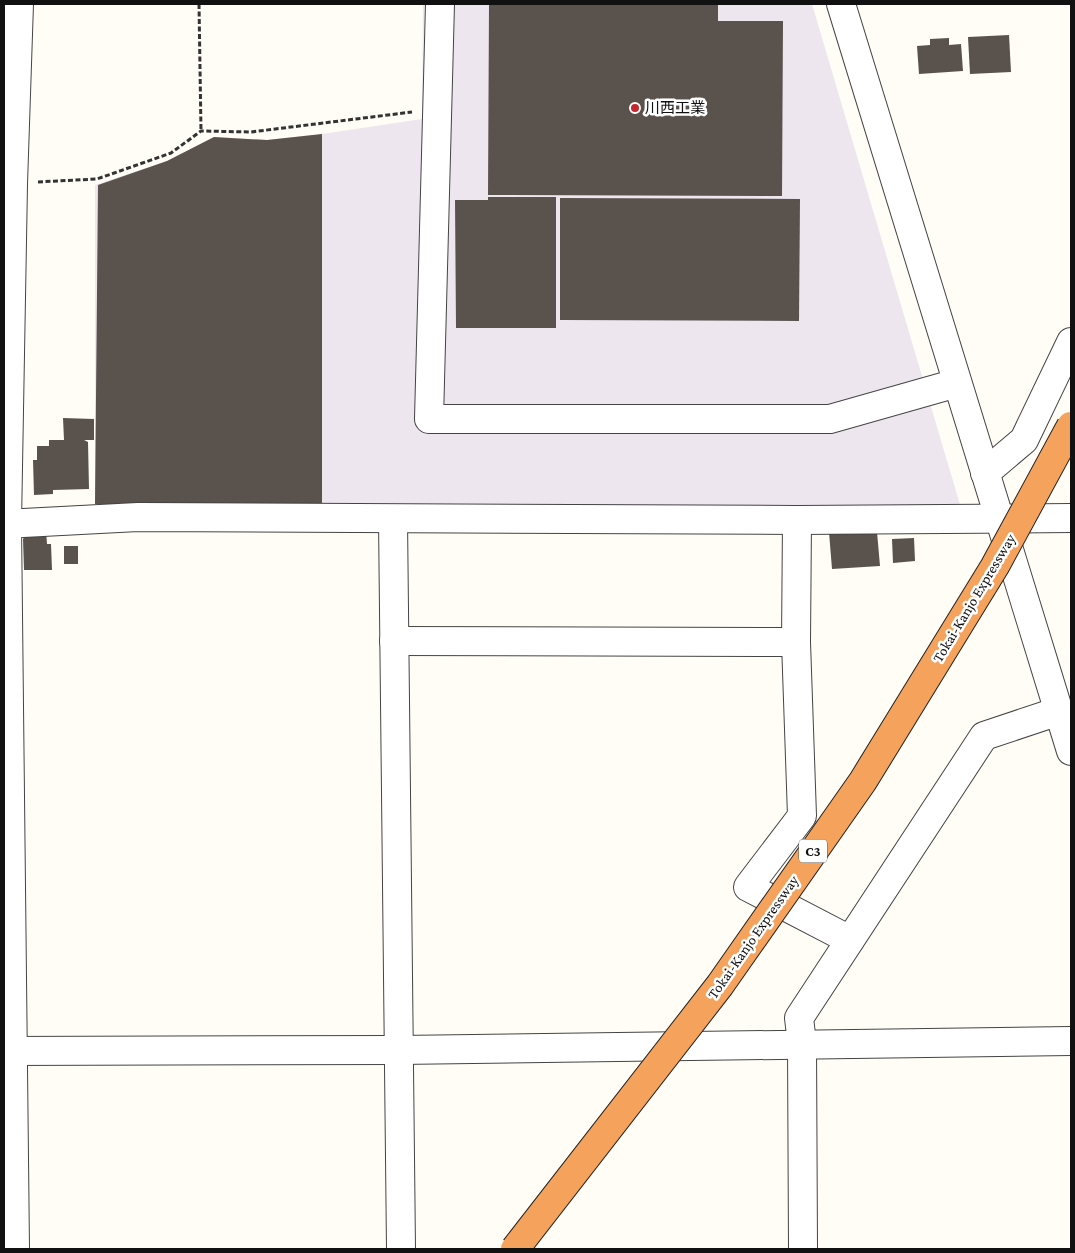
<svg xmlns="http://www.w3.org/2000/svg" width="1075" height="1253" viewBox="0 0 1075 1253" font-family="'Crimson Pro','Noto Sans JP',serif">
  <rect width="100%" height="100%" fill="#fffdf5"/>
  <!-- industrial -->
  <path fill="#eee6ef" d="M423,4H812L961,508L95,505V185L167,161L214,137L267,140L322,134L422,119Z"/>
  <!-- building -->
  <g fill="#5a524d">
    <path d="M489,4H718V21H783L782,196L488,195Z"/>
    <path d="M1009,35L1011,72L970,74L968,37Z"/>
    <path d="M949,38V45L961,44L963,71L919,74L917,46L930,45V39Z"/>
    <path d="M322,134V504H95L98,185L167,161L214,137L267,140Z"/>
    <path d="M488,197H556V328H456L455,200H488Z"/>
    <path d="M560,198L800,199L799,321L560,320Z"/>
    <path d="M63,418L94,419V440H84L88,442L89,489L53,490V494L34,495L33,460H37V446H49V440H64Z"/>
    <path d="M46,531L47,544H51L52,570H24L23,539L29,532Z"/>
    <path d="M829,532H877L880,566L832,569Z"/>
    <path d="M914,538L915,561L893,563L892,539Z"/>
    <rect x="64" y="546" width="14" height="18"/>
  </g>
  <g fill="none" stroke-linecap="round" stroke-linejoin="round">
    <!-- minor casing -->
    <g stroke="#444" stroke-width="30">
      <g id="minor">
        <path d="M440,4L429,419H830L957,383"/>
        <path d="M841,4L1071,751"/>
        <path d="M985,473L1024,440L1071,342"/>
        <path d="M393,519L401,1249"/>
        <path d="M797,520L796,642L802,816L748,887L850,940"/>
        <path d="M4,524L138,517L797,520L1071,518"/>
        <path d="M394,641L796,642"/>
        <path d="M4,1051L399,1050L1071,1041"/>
        <path d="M15,1249L7,524L13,184L19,4"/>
        <path d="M803,1249L802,1043L799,1018L984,736L1059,711"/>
      </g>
    </g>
    <!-- path -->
    <g stroke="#333" stroke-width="3" stroke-dasharray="5 2.5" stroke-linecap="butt">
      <path d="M199,4L201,131"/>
      <path d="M38,182L97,179L171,153L201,131L251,132L412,112"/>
    </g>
    <!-- minor -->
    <use href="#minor" stroke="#fff" stroke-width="28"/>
    <!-- highway-bridge casing -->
    <g stroke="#222" stroke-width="30" stroke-linecap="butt">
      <path id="highway-bridge" d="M515,1249L720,985L863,781L995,566L1071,426"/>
    </g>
    <!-- highway-bridge -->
    <use href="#highway-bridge" stroke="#f5a25d" stroke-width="28"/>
  </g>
  <!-- markers -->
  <circle fill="#c4262e" stroke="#fff" stroke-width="2" cx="635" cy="108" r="5"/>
  <g text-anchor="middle" stroke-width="5" stroke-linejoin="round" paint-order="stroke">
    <!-- shield labels -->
    <rect fill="#fff" stroke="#585858" stroke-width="1" x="799" y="839.5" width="28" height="23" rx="4"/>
    <g font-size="14" font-weight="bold" fill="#111">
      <text x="813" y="856">C3</text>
    </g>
    <!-- poi labels -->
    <g font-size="15" fill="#111" stroke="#fff" text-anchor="start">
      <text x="645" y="113">川西工業</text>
    </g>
    <!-- street labels -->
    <g font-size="15" fill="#111" stroke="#fff">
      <text transform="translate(974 598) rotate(-59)" y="5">Tokai-Kanjo Expressway</text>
      <text transform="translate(753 937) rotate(-55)" y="5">Tokai-Kanjo Expressway</text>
    </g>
  </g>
  <!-- border -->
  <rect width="1075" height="1253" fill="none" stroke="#111111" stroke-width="10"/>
</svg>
